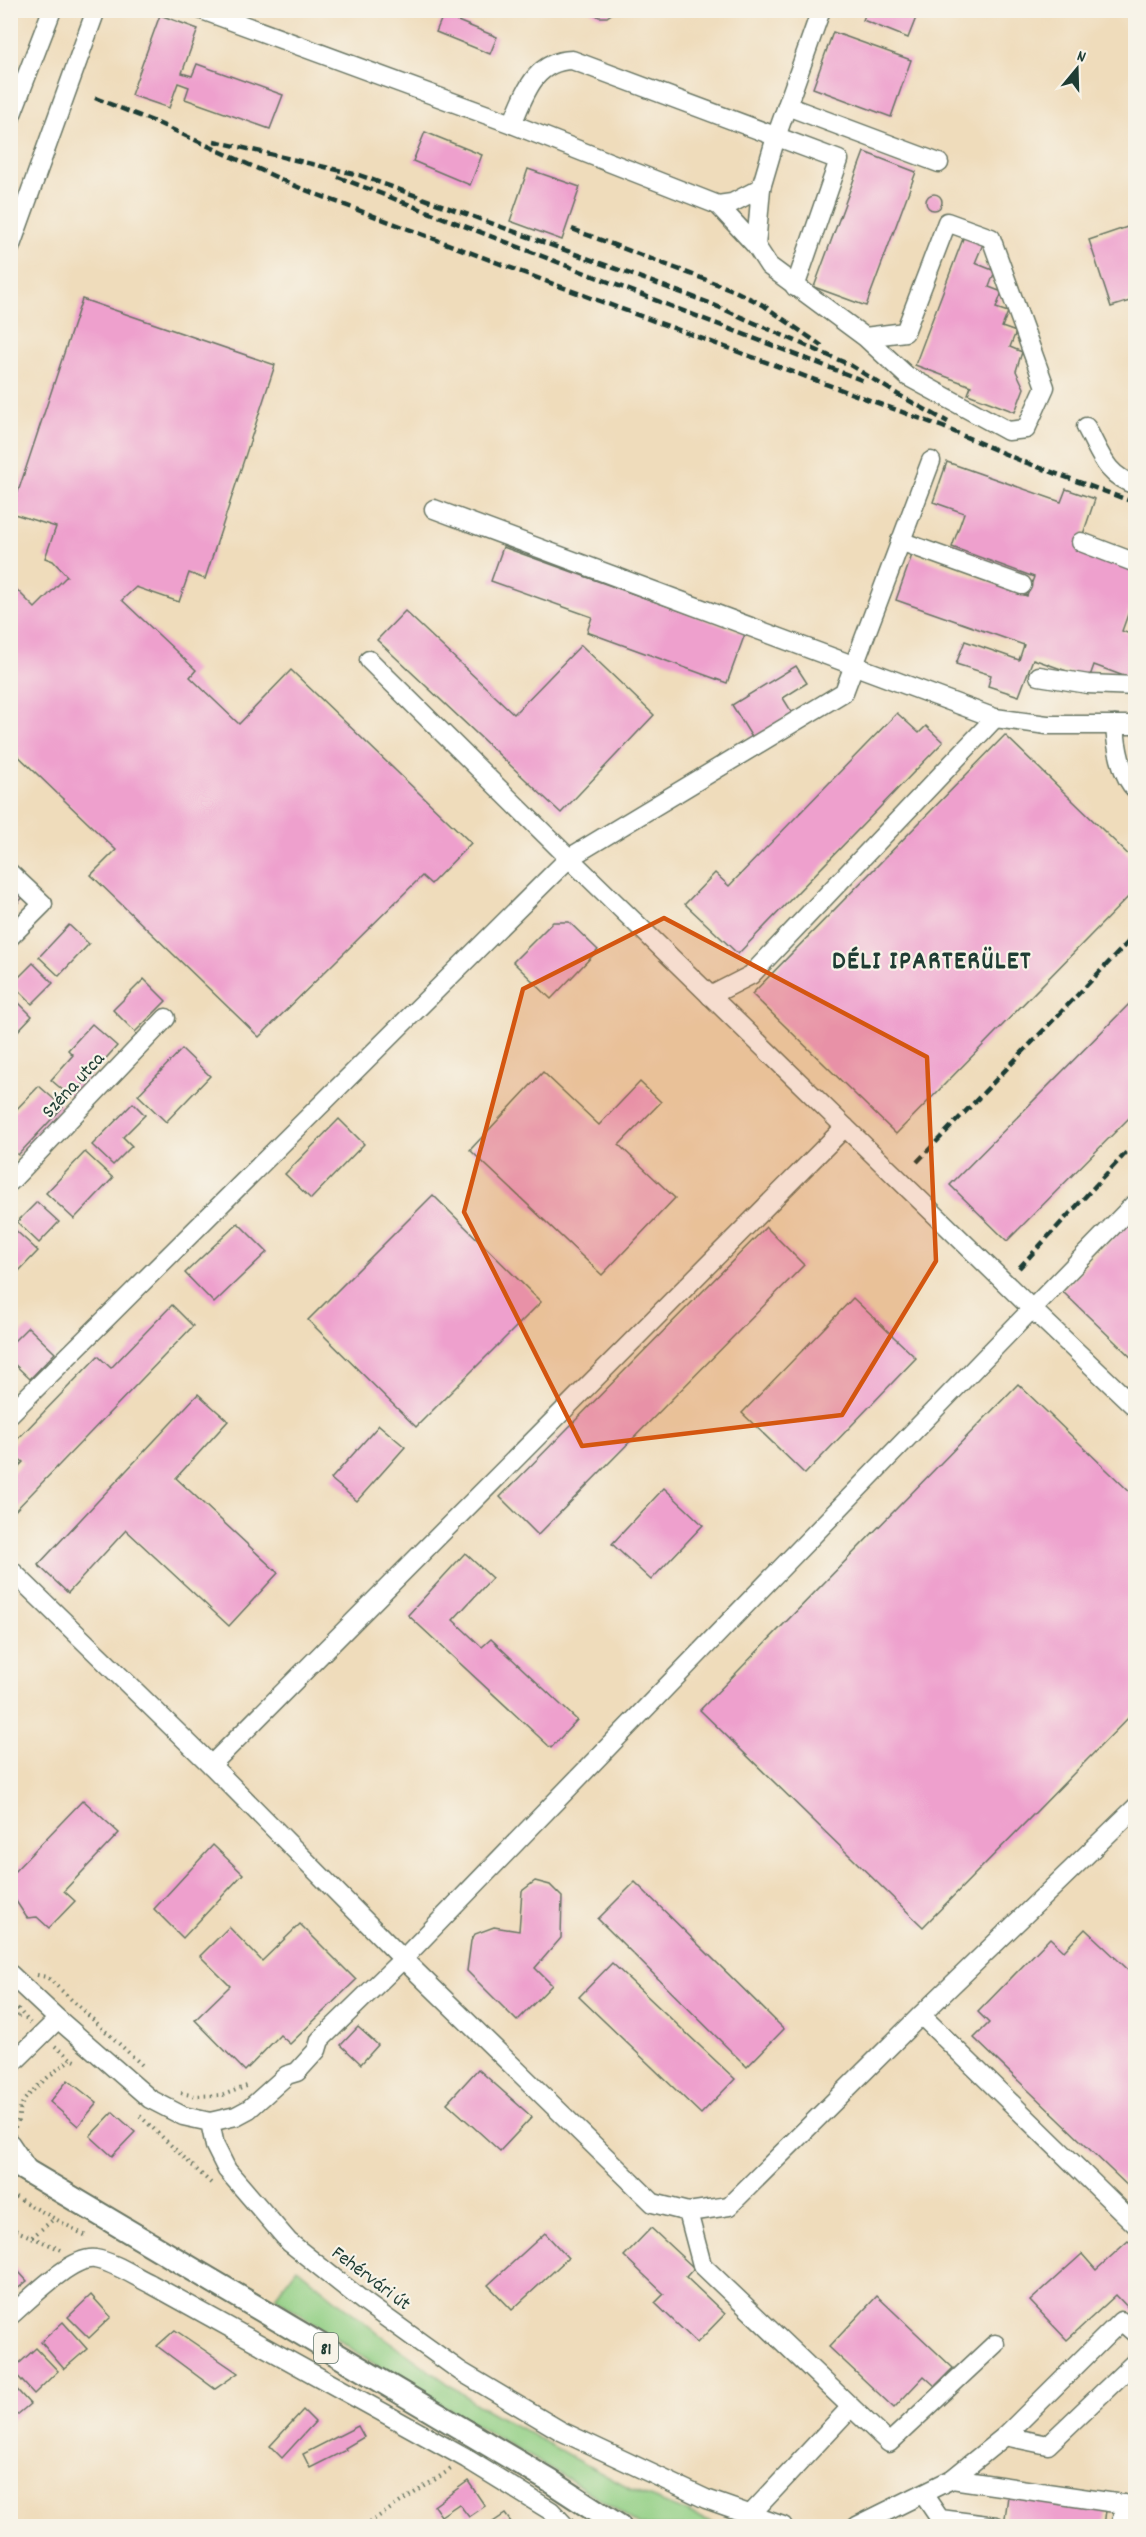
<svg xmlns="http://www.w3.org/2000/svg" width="1146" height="2537" viewBox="0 0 1146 2537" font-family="Dekko,sans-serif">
  <rect width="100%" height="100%" fill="#f7f3e8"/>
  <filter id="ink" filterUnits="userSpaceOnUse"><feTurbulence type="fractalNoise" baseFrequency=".0167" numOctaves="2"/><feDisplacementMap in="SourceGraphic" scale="12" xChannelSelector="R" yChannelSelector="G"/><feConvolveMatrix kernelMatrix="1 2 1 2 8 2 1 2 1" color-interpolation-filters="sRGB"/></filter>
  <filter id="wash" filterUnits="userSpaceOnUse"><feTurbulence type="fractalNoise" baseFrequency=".008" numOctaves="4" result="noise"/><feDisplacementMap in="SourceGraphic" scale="24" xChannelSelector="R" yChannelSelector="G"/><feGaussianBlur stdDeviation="1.35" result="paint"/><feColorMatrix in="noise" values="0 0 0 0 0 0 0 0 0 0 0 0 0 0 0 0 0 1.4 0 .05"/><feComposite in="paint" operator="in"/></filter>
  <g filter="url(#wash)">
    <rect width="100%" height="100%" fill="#efdcbb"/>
    <!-- green -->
    <path fill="#92cf84" stroke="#58865c" stroke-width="1.5" d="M297,2268L379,2334L478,2405L630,2489L721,2526H641L572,2481L400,2381L275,2297Z"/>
    <g id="blocks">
      <!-- building -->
      <g fill="#eea0cd">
        <path d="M589,10H617L607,17H599Z"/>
        <path d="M867,10H919L908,38L863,20Z"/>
        <path d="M160,15L198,29L182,73L192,76L197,64L283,95L270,129L185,99L189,87L178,83L169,108L131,95Z"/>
        <path d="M443,15L497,37L490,54L436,32Z"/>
        <path d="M833,32L911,60L891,117L813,88Z"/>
        <path d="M425,132L482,155L470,185L413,161Z"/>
        <path d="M864,152L916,172L866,306L814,287Z"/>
        <path d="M528,169L580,187L562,240L510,221Z"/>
        <circle cx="934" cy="202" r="8"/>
        <path d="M1136,224V299L1111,307L1089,240Z"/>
        <path d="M964,236L983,244L975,263L995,271L989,287L1002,292L996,308L1008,312L1002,327L1016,332L1010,347L1022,352L1016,371L1024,388L1015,412L968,394L971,386L915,365Z"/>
        <path d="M82,299L275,365L205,579L189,573L179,602L136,587L122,600L196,670L190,677L239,724L291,670L471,843L431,884L422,876L259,1037L91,875L116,850L10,748V583L35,608L67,576L53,561L45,558L56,527L11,513Z"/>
        <path d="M947,462L1061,502L1066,489L1095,499L1078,549L1136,571V592L1122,631L1136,636V669L1132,679L1094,665L1089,679L1033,659L1019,696L988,686L991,675L956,664L965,641L1019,660L1024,645L896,600L912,555L1027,596L1034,577L952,547L964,513L933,502Z"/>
        <path d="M503,547L745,634L727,683L587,632L592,617L491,581Z"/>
        <path d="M405,611L514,714L581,645L654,715L561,813L377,640Z"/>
        <path d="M796,666L807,683L783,698L793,714L753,739L732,705Z"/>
        <path d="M897,713L919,733L926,726L943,742L738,954L685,904L715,873L729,886Z"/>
        <path d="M1005,735L1136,862V889L896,1134L752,994Z"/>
        <path d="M10,880L26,894L10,911Z"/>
        <path d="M553,922H569L598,950L551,999L513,962Z"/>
        <path d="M69,925L89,944L59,976L39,957Z"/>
        <path d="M33,963L53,983L32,1004L12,984Z"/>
        <path d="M144,979L166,1001L135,1032L113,1010Z"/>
        <path d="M10,994L32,1016L12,1037L10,1036Z"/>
        <path d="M1136,997V1111L1007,1241L950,1185Z"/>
        <path d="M92,1024L117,1046L71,1097L51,1080L73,1055L68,1050Z"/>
        <path d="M182,1049L210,1076L166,1122L138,1095Z"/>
        <path d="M543,1072L599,1125L640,1082L661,1102L619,1145L675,1198L602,1275L470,1150Z"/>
        <path d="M39,1086L63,1107L18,1155L10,1148V1116Z"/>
        <path d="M133,1103L145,1115L123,1137L132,1146L113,1165L92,1145Z"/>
        <path d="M339,1119L364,1144L311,1199L285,1174Z"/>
        <path d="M85,1152L113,1178L74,1219L46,1193Z"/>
        <path d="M433,1195L541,1302L416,1427L308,1320Z"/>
        <path d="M37,1202L59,1222L39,1243L17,1222Z"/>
        <path d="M1136,1215V1362L1062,1291Z"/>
        <path d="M238,1223L267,1252L214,1303L185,1273Z"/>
        <path d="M12,1227L38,1251L18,1272L10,1265Z"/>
        <path d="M766,1227L804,1265L538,1535L500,1497Z"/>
        <path d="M853,1298L916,1358L805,1474L742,1413Z"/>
        <path d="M172,1305L193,1326L10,1516V1475L23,1462L10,1451V1447L98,1356L111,1368Z"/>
        <path d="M28,1327L55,1353L30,1379L10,1360V1345Z"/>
        <path d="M1018,1384L1136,1498V1710L923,1927L700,1710Z"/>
        <path d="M198,1394L228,1421L176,1478L278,1573L229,1626L126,1530L68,1593L38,1565Z"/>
        <path d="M379,1425L405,1447L357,1501L331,1479Z"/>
        <path d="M664,1488L703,1525L651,1580L612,1544Z"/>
        <path d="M465,1553L492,1578L453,1620L482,1647L491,1639L577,1720L551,1748L408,1615Z"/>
        <path d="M83,1800L119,1833L64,1891L75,1901L49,1928L37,1917L27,1918L10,1892V1876Z"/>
        <path d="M213,1845L243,1874L183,1938L154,1909Z"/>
        <path d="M535,1881L550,1885L562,1897L561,1938L535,1968L552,1985L517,2021L467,1971L471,1941L475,1934L494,1927L519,1931L522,1891Z"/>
        <path d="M635,1882L784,2029L747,2067L598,1919Z"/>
        <path d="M300,1924L356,1980L290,2044L280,2035L245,2071L195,2020L230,1986L200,1956L229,1927L262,1961Z"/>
        <path d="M1085,1929L1136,1977V2194L974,2038L989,2023L978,2012L1050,1938L1064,1951Z"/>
        <path d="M612,1963L735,2079L701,2114L579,1997Z"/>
        <path d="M358,2027L378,2045L361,2064L341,2045Z"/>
        <path d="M478,2069L532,2117L500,2151L447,2103Z"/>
        <path d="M68,2080L97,2103L78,2126L50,2102Z"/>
        <path d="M113,2112L135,2132L112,2156L90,2136Z"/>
        <path d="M651,2228L694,2268L686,2277L725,2314L697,2343L655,2303L664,2294L624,2256Z"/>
        <path d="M545,2233L568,2258L512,2310L488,2285Z"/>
        <path d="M1128,2241L1136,2248V2316L1116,2295L1067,2340L1030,2301L1082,2254L1096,2270Z"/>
        <path d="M10,2262L27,2281L10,2295Z"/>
        <path d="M91,2295L111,2317L89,2338L68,2317Z"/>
        <path d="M877,2296L953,2368L935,2386L924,2376L894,2408L829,2347Z"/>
        <path d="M63,2322L87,2349L64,2369L41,2342Z"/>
        <path d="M175,2330L238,2373L215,2389L157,2346Z"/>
        <path d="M36,2348L58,2371L34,2394L12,2370Z"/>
        <path d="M10,2382L30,2404L10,2421Z"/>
        <path d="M303,2410L315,2422L282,2458L270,2446Z"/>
        <path d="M358,2426L364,2437L345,2448L346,2450L310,2468L303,2454Z"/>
        <path d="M468,2481L485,2506L469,2517L459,2504L441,2516L434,2506Z"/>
        <path d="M1008,2496L1106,2510L1104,2526H1004Z"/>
        <path d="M505,2514L514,2526H487Z"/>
      </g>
    </g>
  </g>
  <g filter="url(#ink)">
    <use href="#blocks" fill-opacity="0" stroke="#687563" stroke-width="1.5"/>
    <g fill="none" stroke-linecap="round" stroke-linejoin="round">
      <!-- minor casing -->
      <g stroke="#687563" stroke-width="21">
        <g id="minor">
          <path d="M202,10L512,124L718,205L732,203L761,188L776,137L821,10"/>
          <path d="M787,106L939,163"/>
          <path d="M10,119L52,10"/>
          <path d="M512,124C525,94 534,61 572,60L839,160L795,287"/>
          <path d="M718,205L756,246L769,266L865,337L907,376L1008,431L1026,429L1045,387L991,238L947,222L905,332L865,337"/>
          <path d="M756,246L761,188"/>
          <path d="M10,248L96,10"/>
          <path d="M1086,427C1100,452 1105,476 1136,485"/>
          <path d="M434,509L995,718L1047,725H1136"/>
          <path d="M900,541L1022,585"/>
          <path d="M1081,542L1136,563"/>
          <path d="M369,660L569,858L844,692L931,461"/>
          <path d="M1039,676L1088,684L1136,686"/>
          <path d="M1115,725C1116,745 1121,776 1136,790"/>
          <path d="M10,873L43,904L10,937"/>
          <path d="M710,996L751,975L995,718"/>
          <path d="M10,1182L166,1018"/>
          <path d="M1136,1202L1032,1309L1136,1408"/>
          <path d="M10,1414L569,858L845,1127L211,1765"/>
          <path d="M10,1569L211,1765L403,1959L653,2203L688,2212L729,2206L921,2015L1136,1807"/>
          <path d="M10,1974L58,2019L150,2099L183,2116L210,2122L215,2146L227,2170L289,2242L363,2301L460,2371L561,2431L706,2499L783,2526"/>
          <path d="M921,2015L1136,2225"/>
          <path d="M10,2066L58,2019"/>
          <path d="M210,2122L236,2116L249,2109L287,2075L297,2072L317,2050L320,2040L403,1959L1032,1309L845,1127"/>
          <path d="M10,2143L29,2171"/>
          <path d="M688,2212L702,2265L889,2443L995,2344"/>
          <path d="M10,2316C29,2300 71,2256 95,2259C114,2262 134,2276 151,2284L467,2459L551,2511L565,2526"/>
          <path d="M1005,2436L1048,2445L1136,2361"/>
          <path d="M952,2479L1136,2506"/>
          <path d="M923,2494L940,2519L996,2526"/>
          <path d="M750,2515L851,2407"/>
          <path d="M857,2526L952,2479L1005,2436L1121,2321L1136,2334"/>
          <path d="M1121,2526L1124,2504"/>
        </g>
      </g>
      <!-- major casing -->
      <g stroke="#687563" stroke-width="26">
        <path id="major" d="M10,2161L550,2481L619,2526"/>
      </g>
      <!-- path -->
      <g stroke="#687563" stroke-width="4" stroke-dasharray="1.5 4.5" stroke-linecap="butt">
        <path d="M37,1975L47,1977L142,2065"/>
        <path d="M14,2004L30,2023"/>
        <path d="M10,2026L20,2014"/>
        <path d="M55,2046L71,2059L78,2062"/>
        <path d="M181,2093L195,2096L223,2095L247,2086"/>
        <path d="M140,2116L213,2185"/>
        <path d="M15,2127C20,2120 18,2112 22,2104C27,2093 60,2067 71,2059"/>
        <path d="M10,2194L88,2237"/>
        <path d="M10,2228L64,2251"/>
        <path d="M32,2237L54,2219"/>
        <path d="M364,2526L451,2469"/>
      </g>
      <!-- minor -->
      <use href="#minor" stroke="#fff" stroke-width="18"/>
      <!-- major -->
      <use href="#major" stroke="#fff" stroke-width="22"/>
      <!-- rail -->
      <g stroke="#1f3d34" stroke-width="4.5" stroke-dasharray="9 4.5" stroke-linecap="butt">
        <path d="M95,98L160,124L300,188L556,285L943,427L1019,460L1136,503"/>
        <path d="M214,141L359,175L707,302L850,365L897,394L948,422"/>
        <path d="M338,177L864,381"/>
        <path d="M572,229L733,290L763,305L822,346"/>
        <path d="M917,1162L1136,934"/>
        <path d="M1019,1268L1136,1142"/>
      </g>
    </g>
  </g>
  <!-- marked area -->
  <path fill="#d45610" fill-opacity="0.2" stroke="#d45610" stroke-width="4.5" stroke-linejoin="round" d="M664,918L927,1057L936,1261L842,1415L582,1446L464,1212L523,989Z"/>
  <g text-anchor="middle" stroke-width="4.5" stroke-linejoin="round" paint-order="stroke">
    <!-- shield labels -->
    <rect fill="#f7f3e8" stroke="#60746a" stroke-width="1.5" x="314" y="2333" width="24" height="30" rx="4.5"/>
    <g font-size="18" font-weight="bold" fill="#1f3d34">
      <text x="326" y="2354">81</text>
    </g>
    <!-- street labels -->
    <g font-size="20" fill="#1f3d34" stroke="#f7f3e8">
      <text transform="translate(72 1084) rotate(-47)" y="7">Széna utca</text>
      <text transform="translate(372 2277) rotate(37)" y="7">Fehérvári út</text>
    </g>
    <!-- district labels -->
    <g font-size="26" font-weight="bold" letter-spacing="1.5" fill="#1f3d34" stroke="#f7f3e8">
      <text x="932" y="968">DÉLI IPARTERÜLET</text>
    </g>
  </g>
  <!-- margin -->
  <rect width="1146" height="2537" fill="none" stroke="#f7f3e8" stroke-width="36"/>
  <!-- north arrow -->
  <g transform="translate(1077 69) rotate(19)" stroke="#f7f3e8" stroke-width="4.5" paint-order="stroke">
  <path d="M0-4.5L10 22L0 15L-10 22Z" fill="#1f3d34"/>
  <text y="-9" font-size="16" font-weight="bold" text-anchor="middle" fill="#1f3d34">N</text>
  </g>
</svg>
